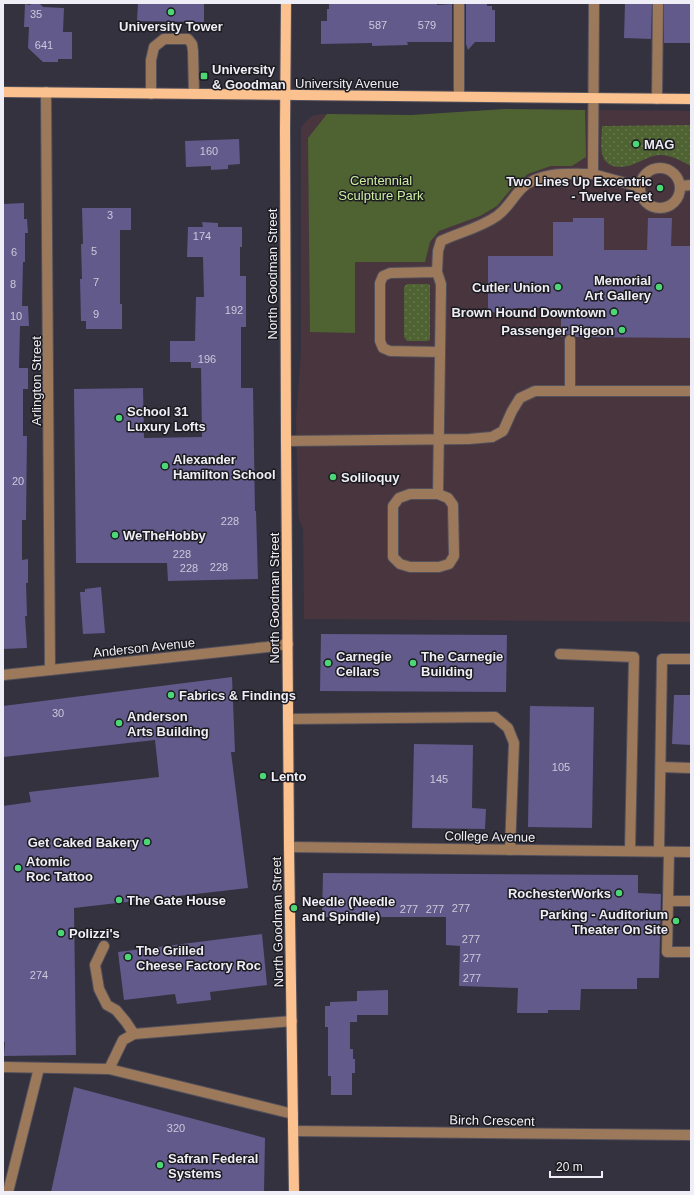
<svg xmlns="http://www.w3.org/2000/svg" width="694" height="1195" viewBox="0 0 694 1195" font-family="Arial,sans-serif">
  <defs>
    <pattern id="grass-dots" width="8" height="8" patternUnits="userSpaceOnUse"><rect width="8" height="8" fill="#4e6232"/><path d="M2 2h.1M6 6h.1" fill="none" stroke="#687950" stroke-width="1.8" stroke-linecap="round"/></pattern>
  </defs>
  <rect width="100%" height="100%" fill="#34323e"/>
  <!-- education -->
  <path fill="#48353e" d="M505,109L691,111V622L304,619L303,529L299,520L298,511L296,419L301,353V128L307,120L314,115L324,114L412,115Z"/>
  <!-- grass -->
  <g fill="url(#grass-dots)">
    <path d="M691,125V166C681,161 673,156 662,155C653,154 644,160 636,163C630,166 624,167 618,167C596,165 602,141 602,126Z"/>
    <path d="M407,284H428L430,285V340L427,341H407L404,337V287Z"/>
  </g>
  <!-- park -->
  <path fill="#4e6232" d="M505,109L585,110L586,157L572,166H551L528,174L511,189L497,206L480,216L439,231L430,242L425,262H355V333L310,332L308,138L327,114L412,115Z"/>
  <!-- building -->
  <g fill="#615a8b">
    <path d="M32,3H39L43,7L64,8L63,32H72V59H58V62H43L28,48L29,27H24L25,4L30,5Z"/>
    <path d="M138,3H204V22L137,21Z"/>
    <path d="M334,3H437V5L452,4V42H407L408,45L372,46V43L321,44V21H327V9H329V4H334Z"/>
    <path d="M466,3H487V6H492V10H495V42H475L468,50L466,44Z"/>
    <path d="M625,3H652L651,39L624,38Z"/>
    <rect x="664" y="3" width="27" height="40"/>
    <path d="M239,139L240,164L228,165V169L211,170V166L186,167L185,141Z"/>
    <path d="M24,203V219H27L28,233H25V262H23L22,306H28L29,326H20L19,368H28V389H23V436H27L26,520H22V560L28,559V583H26L27,616H25L27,648L3,649V204Z"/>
    <path d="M82,208H131V230H120V304H122V329H86V321H81L80,279H82L81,244H83Z"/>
    <path d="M573,218H604V250H647L648,218H672L671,246H691V338L576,337L574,335L570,334H567L564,337H561V308H516V313L488,312V256H553V222H573Z"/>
    <path d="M202,222L218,223V227H242V247H240V276H246V327H241V388H253L255,511H256L258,579L168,581L167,563H76L74,389L143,388L144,438L202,437L201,368H191V362H170V341H195L196,297H204L203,257H187L188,227H203Z"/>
    <path d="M101,587L105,633L83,634L80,592H85V589Z"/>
    <path d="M321,634L507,635L506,692L320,691Z"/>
    <path d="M232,677L235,752H231L248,888L74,908L76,1055L4,1056L5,1042H3V806L31,802L29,792L159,777L155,740L3,757V706Z"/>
    <path d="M674,695H691V745L672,744Z"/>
    <path d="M530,706L594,707L592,828L528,827Z"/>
    <path d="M414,744L473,745L472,808L486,809L485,829L412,828Z"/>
    <path d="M323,873L638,875V893L661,894L659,978H637V989H581L580,1010H548V1013H517L518,988L459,986L460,946L446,945V917H322Z"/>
    <path d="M262,934L267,985L210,992L211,1000L177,1004L175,994L124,1000L118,952Z"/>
    <path d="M388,990V1015H357V1022H350V1049H353V1059H355V1073H352V1095H331V1076H328V1027H325V1006H330V1002L357,1001V991Z"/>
    <path d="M74,1087L265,1138L264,1192H51Z"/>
  </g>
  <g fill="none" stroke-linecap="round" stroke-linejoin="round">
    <!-- minor casing -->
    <g stroke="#52505b" stroke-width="12">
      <g id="minor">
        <path d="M594,3L593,174L640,187"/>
        <path d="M46,92L50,670"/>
        <path d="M151,94V60L154,47L164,39H188L192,44L193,51L194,94"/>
        <path d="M459,96V3"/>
        <path d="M657,99L658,3"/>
        <circle cx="660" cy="188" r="20"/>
        <path d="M681,186L691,185"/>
        <path d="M437,272L438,251L441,241C460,232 480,228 497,216C508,208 513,197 522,188C540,171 570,174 593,174"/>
        <path d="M570,391V340"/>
        <path d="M286,441L469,439L492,437L503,431L512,411L520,398L535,391H691"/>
        <path d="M410,494H438L448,498L453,505L454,556L449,564L439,567H410L400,564L393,557V506L399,498Z"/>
        <path d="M438,494L441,284L437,272L390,273L383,276L380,283V341L383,348L390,351L440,352"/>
        <path d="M560,654L634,657L630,851"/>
        <path d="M3,675L267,647L288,644"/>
        <path d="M288,719L495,717L508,728L514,743L510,850"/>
        <path d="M661,767L691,768"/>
        <path d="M289,847L691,852"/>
        <path d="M659,851L662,659H691"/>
        <path d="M669,852L668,901H691"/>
        <path d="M668,901L667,952H691"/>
        <path d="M104,946L95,965L99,989L107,1005L116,1010L126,1022L134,1034"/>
        <path d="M3,1067L109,1069L293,1114"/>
        <path d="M109,1069L123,1040L134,1034L292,1021"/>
        <path d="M293,1131L691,1135"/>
        <path d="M8,1192L39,1068"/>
      </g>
    </g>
    <!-- major casing -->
    <g stroke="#52505b" stroke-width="12">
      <g id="major">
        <path d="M286,3L285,130L286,441L289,847L294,1192"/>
        <path d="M3,92L691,99"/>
      </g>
    </g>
    <!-- minor -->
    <use href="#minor" stroke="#9d795b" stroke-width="10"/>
    <!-- major -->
    <use href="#major" stroke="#fbc18f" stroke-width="10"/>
  </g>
  <!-- markers -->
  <g fill="#4cd676" stroke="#1b1b20" stroke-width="1.5">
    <circle cx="171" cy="12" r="4"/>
    <rect x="200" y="72" width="8" height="8" rx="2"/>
    <circle cx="636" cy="144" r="4"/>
    <circle cx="660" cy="188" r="4"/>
    <circle cx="558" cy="287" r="4"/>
    <circle cx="659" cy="287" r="4"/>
    <circle cx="614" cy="312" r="4"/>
    <circle cx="622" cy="330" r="4"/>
    <circle cx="119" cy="418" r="4"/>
    <circle cx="165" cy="466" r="4"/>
    <circle cx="333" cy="477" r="4"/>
    <circle cx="115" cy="535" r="4"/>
    <circle cx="328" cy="663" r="4"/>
    <circle cx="413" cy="663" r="4"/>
    <circle cx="171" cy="695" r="4"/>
    <circle cx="119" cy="723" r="4"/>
    <circle cx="263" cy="776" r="4"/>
    <circle cx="147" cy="842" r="4"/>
    <circle cx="18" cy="868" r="4"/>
    <circle cx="619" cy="893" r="4"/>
    <circle cx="119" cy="900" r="4"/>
    <circle cx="294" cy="908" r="4"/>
    <circle cx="676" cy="921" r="4"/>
    <circle cx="61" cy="933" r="4"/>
    <circle cx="128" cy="957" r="4"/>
    <circle cx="160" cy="1165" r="4"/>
  </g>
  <g text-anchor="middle" stroke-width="3" stroke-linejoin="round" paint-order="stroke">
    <!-- number labels -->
    <g font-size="11" fill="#ccc9db">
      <text x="36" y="18">35</text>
      <text x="378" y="29">587</text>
      <text x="427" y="29">579</text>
      <text x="44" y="49">641</text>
      <text x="209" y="155">160</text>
      <text x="110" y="219">3</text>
      <text x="202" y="240">174</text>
      <text x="94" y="255">5</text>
      <text x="14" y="256">6</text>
      <text x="96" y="286">7</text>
      <text x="13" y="288">8</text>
      <text x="234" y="314">192</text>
      <text x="96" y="318">9</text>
      <text x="16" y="320">10</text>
      <text x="207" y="363">196</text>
      <text x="18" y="485">20</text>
      <text x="230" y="525">228</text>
      <text x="182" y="558">228</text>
      <text x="219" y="571">228</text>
      <text x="189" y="572">228</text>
      <text x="58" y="717">30</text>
      <text x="561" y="771">105</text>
      <text x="439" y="783">145</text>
      <text x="461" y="912">277</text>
      <text x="409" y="913">277</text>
      <text x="435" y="913">277</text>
      <text x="471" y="943">277</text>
      <text x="472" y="962">277</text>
      <text x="39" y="979">274</text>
      <text x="472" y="982">277</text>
      <text x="176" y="1132">320</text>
    </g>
    <!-- poi labels -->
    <g font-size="13" font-weight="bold" fill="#efeef6" stroke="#1b1b20" text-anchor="start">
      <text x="171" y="31" text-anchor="middle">University Tower</text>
      <text x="212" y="74">University<tspan x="212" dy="15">&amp; Goodman</tspan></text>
      <text x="644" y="149">MAG</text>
      <text x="652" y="186" text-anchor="end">Two Lines Up Excentric<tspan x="652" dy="15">- Twelve Feet</tspan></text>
      <text x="651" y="285" text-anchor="end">Memorial<tspan x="651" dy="15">Art Gallery</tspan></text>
      <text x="550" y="292" text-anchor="end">Cutler Union</text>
      <text x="606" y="317" text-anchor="end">Brown Hound Downtown</text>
      <text x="614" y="335" text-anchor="end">Passenger Pigeon</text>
      <text x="127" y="416">School 31<tspan x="127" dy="15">Luxury Lofts</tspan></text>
      <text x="173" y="464">Alexander<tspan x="173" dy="15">Hamilton School</tspan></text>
      <text x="341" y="482">Soliloquy</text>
      <text x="123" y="540">WeTheHobby</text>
      <text x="336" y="661">Carnegie<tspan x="336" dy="15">Cellars</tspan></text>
      <text x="421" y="661">The Carnegie<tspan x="421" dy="15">Building</tspan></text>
      <text x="179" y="700">Fabrics &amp; Findings</text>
      <text x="127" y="721">Anderson<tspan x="127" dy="15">Arts Building</tspan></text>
      <text x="271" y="781">Lento</text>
      <text x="139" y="847" text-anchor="end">Get Caked Bakery</text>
      <text x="26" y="866">Atomic<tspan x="26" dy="15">Roc Tattoo</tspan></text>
      <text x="611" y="898" text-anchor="end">RochesterWorks</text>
      <text x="127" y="905">The Gate House</text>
      <text x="302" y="906">Needle (Needle<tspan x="302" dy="15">and Spindle)</tspan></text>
      <text x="668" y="919" text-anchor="end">Parking - Auditorium<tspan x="668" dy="15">Theater On Site</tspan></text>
      <text x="69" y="938">Polizzi's</text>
      <text x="136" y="955">The Grilled<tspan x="136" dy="15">Cheese Factory Roc</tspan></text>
      <text x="168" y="1163">Safran Federal<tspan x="168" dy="15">Systems</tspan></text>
    </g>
    <!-- street labels -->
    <g font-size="13" fill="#efeef6" stroke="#1b1b20">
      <text x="347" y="88">University Avenue</text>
      <text transform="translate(272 274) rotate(-90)" y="5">North Goodman Street</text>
      <text transform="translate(36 381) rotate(-90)" y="5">Arlington Street</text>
      <text transform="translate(274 598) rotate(-90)" y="5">North Goodman Street</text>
      <text transform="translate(144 647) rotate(-6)" y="5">Anderson Avenue</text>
      <text transform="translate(490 836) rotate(1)" y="5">College Avenue</text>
      <text transform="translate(277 922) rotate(-91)" y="5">North Goodman Street</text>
      <text transform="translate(492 1120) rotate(1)" y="5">Birch Crescent</text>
    </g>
    <!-- park labels -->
    <g font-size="13" fill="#cceda0" stroke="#1b1b20">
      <text x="381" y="185">Centennial<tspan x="381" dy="15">Sculpture Park</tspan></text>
    </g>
  </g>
  <!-- border -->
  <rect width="694" height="1195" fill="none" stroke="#efeef6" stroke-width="8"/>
  <!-- scale -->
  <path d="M550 1171v6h52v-6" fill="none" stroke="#efeef6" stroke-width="2"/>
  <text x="556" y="1171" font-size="12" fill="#efeef6" stroke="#1b1b20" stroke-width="3" paint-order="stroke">20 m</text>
</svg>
